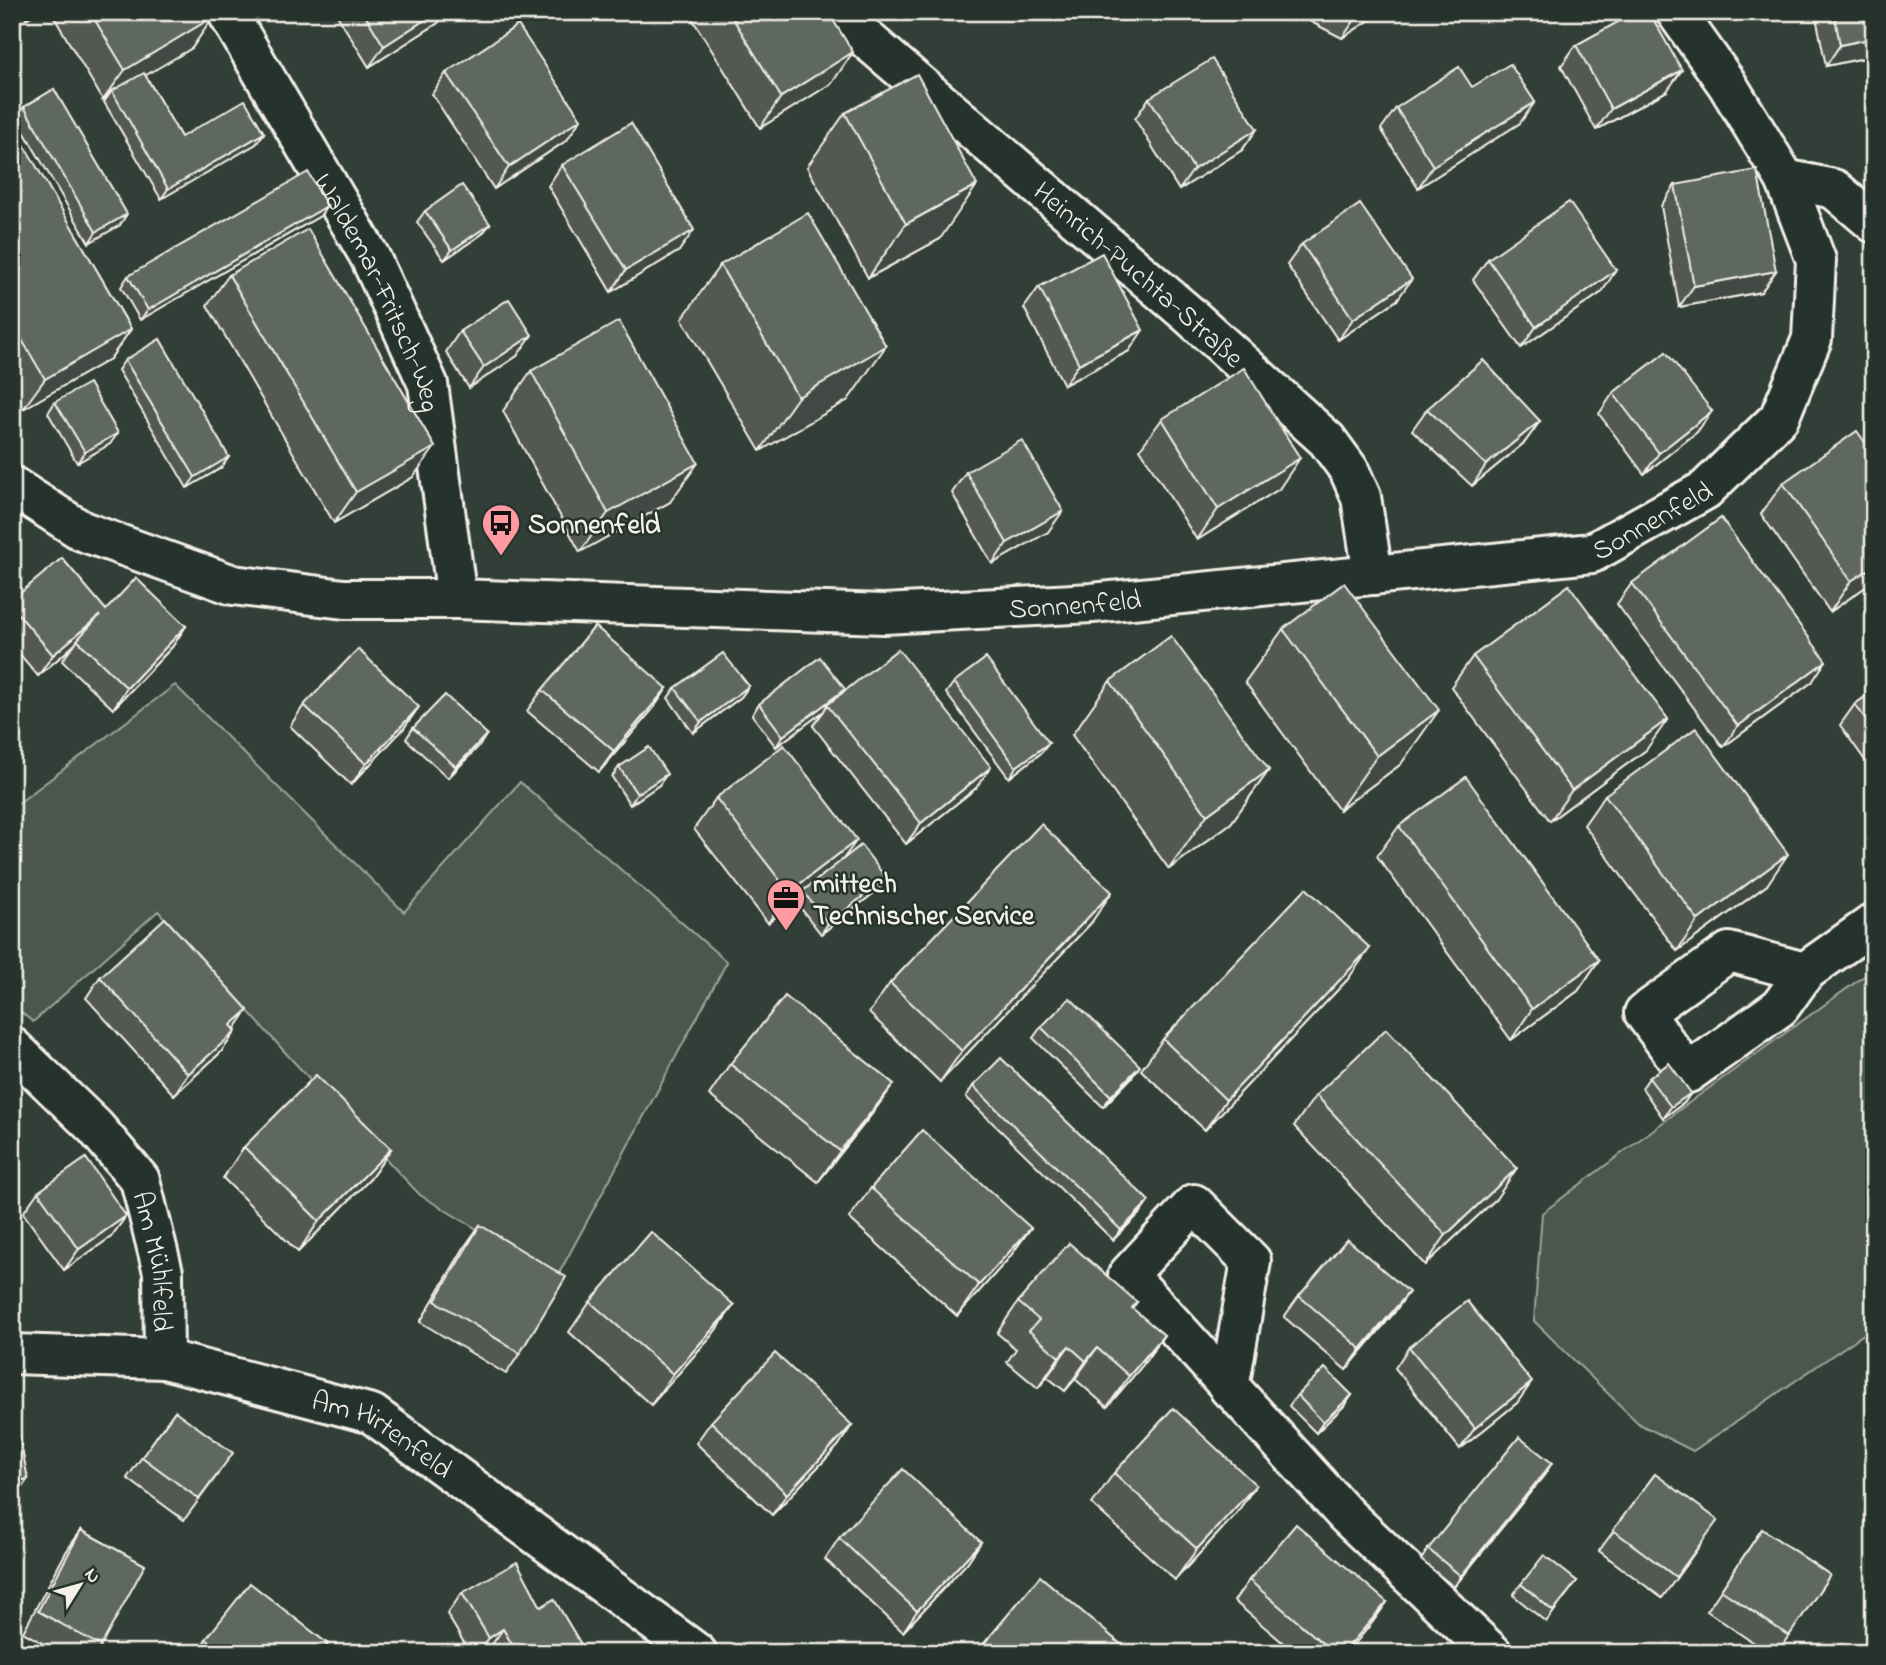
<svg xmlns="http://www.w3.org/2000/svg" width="1886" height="1665" viewBox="0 0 1886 1665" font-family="'Indie Flower',sans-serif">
  <rect width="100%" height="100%" fill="#323e38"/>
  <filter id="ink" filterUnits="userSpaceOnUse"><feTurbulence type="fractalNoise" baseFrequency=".0143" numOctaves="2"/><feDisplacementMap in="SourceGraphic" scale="14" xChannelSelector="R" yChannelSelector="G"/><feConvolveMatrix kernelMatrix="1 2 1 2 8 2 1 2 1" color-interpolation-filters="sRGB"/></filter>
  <g filter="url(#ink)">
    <!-- green -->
    <g fill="#4c564f" stroke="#a0a49c" stroke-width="2">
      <path d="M175,685L404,912L520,782L727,962L557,1277L420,1195L292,1060L158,911L33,1022L12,1005V808Z"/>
      <path d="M1874,969V1327L1693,1451L1639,1424L1534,1321L1542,1213L1698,1096Z"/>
    </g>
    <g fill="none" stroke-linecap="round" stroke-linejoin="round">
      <!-- minor casing -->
      <g stroke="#f4f1e8" stroke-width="44">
        <g id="minor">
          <path id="s1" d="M227,12L370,257L428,384L457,599"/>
          <path id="s2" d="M841,12L865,38L1188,314L1327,440L1349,470L1361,497L1373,575"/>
          <path d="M1785,179L1834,189L1874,223"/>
          <path id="s3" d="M12,486L82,531L233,585L344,599H457L884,614L1092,603L1592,553L1705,490L1779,418L1812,339L1816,260L1785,179L1727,84L1676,12"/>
          <path d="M1805,972L1729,952L1644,1013L1688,1073L1780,1007L1805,972L1874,923"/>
          <path id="s4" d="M12,1047L95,1127L140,1180L163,1272L164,1359"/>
          <path id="s5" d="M12,1354L164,1359L372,1414L697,1653"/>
          <path d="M1229,1388L1251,1261L1194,1204L1128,1275L1346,1515L1492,1653"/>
        </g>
      </g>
      <!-- minor -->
      <use href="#minor" stroke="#26332d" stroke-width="38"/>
    </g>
    <!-- wall -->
    <g fill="#525953" stroke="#f4f1e8" stroke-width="2">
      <path d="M22,12H38L26,19Z"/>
      <path d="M51,12H210L213,17L192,48L145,75L181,137L264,133L256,144L161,199L104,102L106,99L103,100Z"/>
      <path d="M335,12H446L438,23L369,67Z"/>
      <path d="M688,12H828L832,83L760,128Z"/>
      <path d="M1292,12H1382L1342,38Z"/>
      <path d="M1815,12H1874V56L1826,66Z"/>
      <path d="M1576,45L1667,91L1596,130L1561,66Z"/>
      <path d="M446,73L567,140L494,189L432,94Z"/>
      <path d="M1472,87L1520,123L1418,188L1381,129L1396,108Z"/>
      <path d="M1149,98L1257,129L1242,150L1179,190L1135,119Z"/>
      <path d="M24,107L120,225L89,243L16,118Z"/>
      <path d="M845,113L940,239L868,278L807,167Z"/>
      <path d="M12,126L131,329L110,359L23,409L12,390Z"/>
      <path d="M562,165L679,251L611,292L548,186Z"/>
      <path d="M1675,185L1776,271L1761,292L1679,307L1661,206Z"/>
      <path d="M327,206L320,216L140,320L121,287L128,276Z"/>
      <path d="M425,211L490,224L482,234L444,260L417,222Z"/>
      <path d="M1302,244L1397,300L1338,340L1287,265Z"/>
      <path d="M1488,259L1602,292L1521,348L1473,280Z"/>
      <path d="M720,265L848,400L760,451L682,319Z"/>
      <path d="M229,275L413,477L334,523L207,305Z"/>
      <path d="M1039,287L1129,351L1064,385L1024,308Z"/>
      <path d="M460,331L517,356L469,388L446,352Z"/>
      <path d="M125,360L229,457L221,468L187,488L118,370Z"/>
      <path d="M531,371L670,502L580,552L503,411Z"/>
      <path d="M1613,393L1712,411L1697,432L1644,474L1599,414Z"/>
      <path d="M55,402L110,444L77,463L48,413Z"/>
      <path d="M1427,409L1540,421L1525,442L1472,486L1412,430Z"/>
      <path d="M1162,419L1279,489L1197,540L1140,449Z"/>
      <path d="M966,472L1048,532L992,564L952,493Z"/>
      <path d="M1783,483L1874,581L1830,612L1761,514Z"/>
      <path d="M1632,583L1812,682L1723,747L1617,604Z"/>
      <path d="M12,600L106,610L186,626L172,647L113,709L62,661L73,646L38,676L12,645Z"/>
      <path d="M1283,629L1401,764L1339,810L1245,682Z"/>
      <path d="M1473,656L1646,750L1550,821L1451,687Z"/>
      <path d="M1110,681L1269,770L1231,823L1169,869L1072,735Z"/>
      <path d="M954,682L1049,743L1041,753L1009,778L946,693Z"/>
      <path d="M749,686L741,697L693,733L668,698L675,688Z"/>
      <path d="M667,688L653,709L599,772L527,711L542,690Z"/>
      <path d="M1874,691V773L1840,725L1855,704Z"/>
      <path d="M842,693L976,788L906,844L813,726L824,711L776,747L752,715L759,704Z"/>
      <path d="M304,705L404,728L351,785L290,726Z"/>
      <path d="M413,728L480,745L448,778L406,739Z"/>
      <path d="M619,767L659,785L630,805L612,777Z"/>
      <path d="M1605,795L1767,885L1677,951L1584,825Z"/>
      <path d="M716,798L843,859L886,878L879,889L821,934L795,901L768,923L694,829Z"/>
      <path d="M1399,826L1599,960L1578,991L1511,1040L1377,856Z"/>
      <path d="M1091,923L940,1082L869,1013L890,983Z"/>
      <path d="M100,977L234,1029L236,1031L221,1052L174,1095L86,998Z"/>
      <path d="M1348,979L1205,1130L1141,1070L1163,1039Z"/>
      <path d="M1041,1027L1132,1077L1103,1107L1033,1038Z"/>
      <path d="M730,1064L872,1114L818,1182L709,1095Z"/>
      <path d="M1649,1078L1691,1093L1684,1103L1663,1118L1642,1088Z"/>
      <path d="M973,1086L1141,1212L1113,1240L966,1097Z"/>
      <path d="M1316,1095L1496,1199L1425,1265L1294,1126Z"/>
      <path d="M244,1147L391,1149L370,1179L298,1252L223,1178Z"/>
      <path d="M871,1188L1009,1258L957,1316L849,1218Z"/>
      <path d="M38,1192L126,1216L111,1237L64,1270L23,1213Z"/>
      <path d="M480,1225L520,1353L506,1374L420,1322L465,1246Z"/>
      <path d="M1299,1296L1394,1313L1346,1370L1284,1317Z"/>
      <path d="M590,1302L734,1305L712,1335L651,1405L569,1332Z"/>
      <path d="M1018,1302H1137L1132,1309L1164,1335L1142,1366L1107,1407L1075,1379L1065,1391L1047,1377L1038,1388L1007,1362L1016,1349L997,1333Z"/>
      <path d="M1409,1347L1517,1403L1460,1449L1395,1368Z"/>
      <path d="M1297,1395H1352L1344,1406L1316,1433L1289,1406Z"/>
      <path d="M175,1411L218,1474L184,1520L127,1478Z"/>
      <path d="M711,1422L852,1425L838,1446L772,1515L696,1443Z"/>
      <path d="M1114,1473L1256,1485L1235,1515L1175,1580L1092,1504Z"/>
      <path d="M1545,1474L1454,1587L1421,1560L1428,1549Z"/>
      <path d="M1655,1474L1703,1541L1662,1598L1599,1551Z"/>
      <path d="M1762,1529L1830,1575L1777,1653H1768L1707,1611Z"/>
      <path d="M81,1530L101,1646L97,1653H60L23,1632L66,1552Z"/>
      <path d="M839,1538L981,1542L967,1563L903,1632L825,1559Z"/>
      <path d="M1249,1580L1387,1602L1372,1623L1347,1653H1295L1234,1601Z"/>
      <path d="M1577,1581L1546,1622L1513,1595L1521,1584Z"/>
      <path d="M462,1593L541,1607L577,1653H489L488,1650L484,1653H470L447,1614Z"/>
      <path d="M206,1639L328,1644L322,1653H197Z"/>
    </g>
    <!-- shaded-wall -->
    <g fill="#424944" stroke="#f4f1e8" stroke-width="2">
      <path d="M31,12H38L26,19Z"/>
      <path d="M437,12H446L438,23L369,67L384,46Z"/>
      <path d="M1364,12H1382L1342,38L1357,17Z"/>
      <path d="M213,17L192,48L114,94L112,91L106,99L103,100L125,70Z"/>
      <path d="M1874,38V56L1826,66L1840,45Z"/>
      <path d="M853,52L832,83L760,128L781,97Z"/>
      <path d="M1682,70L1667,91L1596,130L1611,109Z"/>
      <path d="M1535,102L1520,123L1418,188L1433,166Z"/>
      <path d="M581,119L567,140L494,189L509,167Z"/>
      <path d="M1257,129L1242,150L1179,190L1194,169Z"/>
      <path d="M264,133L256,144L161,199L168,189Z"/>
      <path d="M977,185L940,239L868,278L906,224Z"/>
      <path d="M327,206L320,216L140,320L148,310Z"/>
      <path d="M127,214L120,225L89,243L96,232Z"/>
      <path d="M490,224L482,234L444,260L452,250Z"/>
      <path d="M694,230L679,251L611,292L626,270Z"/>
      <path d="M1616,270L1602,292L1521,348L1536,327Z"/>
      <path d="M1776,271L1761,292L1679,307L1694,286Z"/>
      <path d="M1412,279L1397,300L1338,340L1353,319Z"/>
      <path d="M131,329L110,359L23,409L45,379Z"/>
      <path d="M1143,330L1129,351L1064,385L1079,364Z"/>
      <path d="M532,335L517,356L469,388L484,367Z"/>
      <path d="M886,346L848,400L760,451L798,397Z"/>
      <path d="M1712,411L1697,432L1644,474L1659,453Z"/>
      <path d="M1540,421L1525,442L1472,486L1486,465Z"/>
      <path d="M118,433L110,444L77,463L85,452Z"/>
      <path d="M435,447L413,477L334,523L356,492Z"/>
      <path d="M229,457L221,468L187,488L195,477Z"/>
      <path d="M1300,458L1279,489L1197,540L1218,509Z"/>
      <path d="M698,463L670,502L580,552L608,513Z"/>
      <path d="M1063,511L1048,532L992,564L1007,543Z"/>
      <path d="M1874,566V581L1830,612L1851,581Z"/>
      <path d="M100,615L73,646L38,676L53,655Z"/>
      <path d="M186,626L172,647L113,709L127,688Z"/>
      <path d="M1826,661L1812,682L1723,747L1738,726Z"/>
      <path d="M749,686L741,697L693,733L701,722Z"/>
      <path d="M667,688L653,709L599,772L614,751Z"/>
      <path d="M845,689L838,700L827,705L824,711L776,747L783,736Z"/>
      <path d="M419,707L404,728L351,785L366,764Z"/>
      <path d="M1439,710L1401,764L1339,810L1377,756Z"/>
      <path d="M1668,719L1646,750L1550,821L1572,790Z"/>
      <path d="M487,734L480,745L448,778L456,767Z"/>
      <path d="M1049,743L1041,753L1009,778L1016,767Z"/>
      <path d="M991,767L976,788L906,844L921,823Z"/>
      <path d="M1269,770L1231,823L1169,869L1207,815Z"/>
      <path d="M667,774L659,785L630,805L637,794Z"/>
      <path d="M857,840L835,870L803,891L795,901L768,923L789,892Z"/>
      <path d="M1788,854L1767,885L1677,951L1698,920Z"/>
      <path d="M886,878L879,889L821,934L828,924Z"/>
      <path d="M1112,892L1091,923L940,1082L962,1051Z"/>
      <path d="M1370,948L1348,979L1205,1130L1226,1100Z"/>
      <path d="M1599,960L1578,991L1511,1040L1532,1009Z"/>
      <path d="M248,1010L233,1031L231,1025Z"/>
      <path d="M236,1031L221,1052L174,1095L188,1074Z"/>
      <path d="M1140,1066L1132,1077L1103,1107L1111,1096Z"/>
      <path d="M894,1084L872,1114L818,1182L840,1151Z"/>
      <path d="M1691,1093L1684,1103L1663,1118L1671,1107Z"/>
      <path d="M391,1149L370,1179L298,1252L319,1221Z"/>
      <path d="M1517,1168L1496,1199L1425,1265L1446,1235Z"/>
      <path d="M1149,1201L1141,1212L1113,1240L1121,1230Z"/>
      <path d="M126,1216L111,1237L64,1270L79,1249Z"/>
      <path d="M1031,1228L1009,1258L957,1316L979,1285Z"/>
      <path d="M1409,1292L1394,1313L1346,1370L1361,1349Z"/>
      <path d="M734,1305L712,1335L651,1405L673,1374Z"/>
      <path d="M1164,1335L1142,1366L1107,1407L1129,1376Z"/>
      <path d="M1069,1346L1047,1377L1038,1388L1059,1357Z"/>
      <path d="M1097,1348L1075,1379L1065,1391L1086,1361Z"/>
      <path d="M1532,1382L1517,1403L1460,1449L1475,1428Z"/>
      <path d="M1352,1395L1344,1406L1316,1433L1323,1422Z"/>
      <path d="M852,1425L838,1446L772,1515L787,1494Z"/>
      <path d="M1552,1463L1545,1474L1454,1587L1461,1576Z"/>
      <path d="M28,1479L13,1500H12V1482Z"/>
      <path d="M1256,1485L1235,1515L1175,1580L1197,1549Z"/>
      <path d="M981,1542L967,1563L903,1632L917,1611Z"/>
      <path d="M1387,1602L1372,1623L1347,1653H1343Z"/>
      <path d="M503,1629L488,1650L484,1653H478L489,1638Z"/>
      <path d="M582,1646L577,1653H570Z"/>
    </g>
    <!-- building -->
    <g fill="#5f6861" stroke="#f4f1e8" stroke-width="2">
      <path d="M90,12H210L213,17L125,70Z"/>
      <path d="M363,12H437L384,46Z"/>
      <path d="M729,12H828L853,52L781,97Z"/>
      <path d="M1347,12H1364L1357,17Z"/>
      <path d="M1636,12H1649L1682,70L1611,109L1576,45Z"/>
      <path d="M1834,12H1874V38L1840,45Z"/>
      <path d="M518,25L581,119L509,167L446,73Z"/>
      <path d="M1212,59L1257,129L1194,169L1149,98Z"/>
      <path d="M1510,64L1535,102L1433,166L1396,108L1459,67L1472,87Z"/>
      <path d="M144,73L181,137L245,100L264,133L168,189L112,91Z"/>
      <path d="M917,74L977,185L906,224L845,113Z"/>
      <path d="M54,89L127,214L96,232L24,107Z"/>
      <path d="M631,123L694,230L626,270L562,165Z"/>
      <path d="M12,126H13L131,329L45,379L12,323Z"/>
      <path d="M1757,170L1776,271L1694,286L1675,185Z"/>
      <path d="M308,172L327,206L148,310L128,276Z"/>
      <path d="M462,185L490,224L452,250L425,211Z"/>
      <path d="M1569,202L1616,270L1536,327L1488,259Z"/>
      <path d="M1360,204L1412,279L1353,319L1302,244Z"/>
      <path d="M808,213L886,346L798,397L720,265Z"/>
      <path d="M308,229L435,447L356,492L229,275Z"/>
      <path d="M1102,253L1143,330L1079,364L1039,287Z"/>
      <path d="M509,299L532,335L484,367L460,331Z"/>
      <path d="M619,321L698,463L608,513L531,371Z"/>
      <path d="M160,339L229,457L195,477L125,360Z"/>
      <path d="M1666,352L1712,411L1659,453L1613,393Z"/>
      <path d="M1483,360L1540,421L1486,465L1427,409Z"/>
      <path d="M1244,368L1300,458L1218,509L1162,419Z"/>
      <path d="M89,383L118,433L85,452L55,402Z"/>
      <path d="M1857,431L1874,455V566L1851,581L1783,483Z"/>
      <path d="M1022,440L1063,511L1007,543L966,472Z"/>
      <path d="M1721,518L1826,661L1738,726L1632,583Z"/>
      <path d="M62,558L106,610L136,578L186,626L127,688L77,640L100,615L53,655L12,607V600Z"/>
      <path d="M1344,583L1439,710L1377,756L1283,629Z"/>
      <path d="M1569,585L1668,719L1572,790L1473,656Z"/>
      <path d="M595,626L667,688L614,751L542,690Z"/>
      <path d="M1171,636L1269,770L1207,815L1110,681Z"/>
      <path d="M358,649L419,707L366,764L304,705Z"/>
      <path d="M898,649L991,767L921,823L827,705Z"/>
      <path d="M723,653L749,686L701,722L675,688Z"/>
      <path d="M820,657L845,689L783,736L759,704Z"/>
      <path d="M986,658L1049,743L1016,767L954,682Z"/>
      <path d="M1874,691V731L1855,704Z"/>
      <path d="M445,695L487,734L456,767L413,728Z"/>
      <path d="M1696,728L1788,854L1698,920L1605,795Z"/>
      <path d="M784,745L857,840L789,892L716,798Z"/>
      <path d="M649,747L667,774L637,794L619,767Z"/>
      <path d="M1466,777L1599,960L1532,1009L1399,826Z"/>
      <path d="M1041,824L1112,892L962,1051L890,983Z"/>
      <path d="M861,845L886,878L828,924L803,891Z"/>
      <path d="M1306,888L1370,948L1226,1100L1163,1039Z"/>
      <path d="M165,918L248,1010L231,1025L236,1031L188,1074L100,977Z"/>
      <path d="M785,996L894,1084L840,1151L730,1064Z"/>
      <path d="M1070,998L1140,1066L1111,1096L1041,1027Z"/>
      <path d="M1386,1029L1517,1168L1446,1235L1316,1095Z"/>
      <path d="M1001,1058L1149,1201L1121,1230L973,1086Z"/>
      <path d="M1669,1063L1691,1093L1671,1107L1649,1078Z"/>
      <path d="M316,1075L391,1149L319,1221L244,1147Z"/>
      <path d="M922,1130L1031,1228L979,1285L871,1188Z"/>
      <path d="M86,1158L126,1216L79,1249L38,1192Z"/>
      <path d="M480,1225L566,1277L520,1353L435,1301Z"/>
      <path d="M651,1232L734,1305L673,1374L590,1302Z"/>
      <path d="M1347,1239L1409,1292L1361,1349L1299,1296Z"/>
      <path d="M1069,1243L1137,1302L1132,1308L1164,1335L1129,1376L1097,1348L1086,1361L1069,1346L1059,1357L1029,1331L1039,1320L1018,1302Z"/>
      <path d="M1467,1301L1532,1382L1475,1428L1409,1347Z"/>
      <path d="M775,1353L852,1425L787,1494L711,1422Z"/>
      <path d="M1325,1368L1352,1395L1323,1422L1297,1395Z"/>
      <path d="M12,1399L28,1479L12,1482Z"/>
      <path d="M1173,1408L1256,1485L1197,1549L1114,1473Z"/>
      <path d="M175,1411L233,1453L199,1499L142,1457Z"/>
      <path d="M1519,1437L1552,1463L1461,1576L1428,1549Z"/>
      <path d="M903,1469L981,1542L917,1611L839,1538Z"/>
      <path d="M1655,1474L1718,1520L1676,1577L1613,1530Z"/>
      <path d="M1296,1524L1387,1602L1343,1653H1334L1249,1580Z"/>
      <path d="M1762,1529L1830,1575L1789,1636L1721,1590Z"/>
      <path d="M81,1530L145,1565L101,1646L38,1611Z"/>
      <path d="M1544,1555L1577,1581L1553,1611L1521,1584Z"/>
      <path d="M517,1562L541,1607L554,1599L582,1646L570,1653H517L503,1629L489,1638L462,1593Z"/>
      <path d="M1040,1576L1123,1646L1118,1653H976Z"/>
      <path d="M250,1583L328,1644L321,1653H224L206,1639Z"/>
    </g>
  </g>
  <!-- icons -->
  <defs>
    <g id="bus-pin" transform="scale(2.0125)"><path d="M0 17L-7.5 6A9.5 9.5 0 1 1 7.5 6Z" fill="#ff9aa2" stroke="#26332d"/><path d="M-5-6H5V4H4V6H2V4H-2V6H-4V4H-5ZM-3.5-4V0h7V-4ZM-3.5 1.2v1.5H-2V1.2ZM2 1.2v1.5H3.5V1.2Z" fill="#111"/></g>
    <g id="office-pin" transform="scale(2.0125)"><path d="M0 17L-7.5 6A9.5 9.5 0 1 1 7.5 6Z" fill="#ff9aa2" stroke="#26332d"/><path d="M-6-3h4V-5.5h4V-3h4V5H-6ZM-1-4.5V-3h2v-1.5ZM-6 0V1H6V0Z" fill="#111"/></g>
  </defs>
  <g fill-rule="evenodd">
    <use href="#bus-pin" x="501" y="523"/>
    <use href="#office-pin" x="786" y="898"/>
  </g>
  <g text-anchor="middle" stroke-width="5" stroke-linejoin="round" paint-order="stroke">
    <!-- street labels -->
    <g font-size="28" fill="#f4f1e8" stroke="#26332d">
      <text dy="10" stroke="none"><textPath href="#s2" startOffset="397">Heinrich-Puchta-Straße</textPath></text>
      <text dy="10" stroke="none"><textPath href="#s1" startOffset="320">Waldemar-Fritsch-Weg</textPath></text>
      <text dy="10" stroke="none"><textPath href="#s3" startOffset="1675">Sonnenfeld</textPath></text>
      <text dy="10" stroke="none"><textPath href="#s3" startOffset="1087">Sonnenfeld</textPath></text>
      <text dy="10" stroke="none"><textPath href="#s4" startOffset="268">Am Mühlfeld</textPath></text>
      <text dy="10" stroke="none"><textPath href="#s5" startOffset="385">Am Hirtenfeld</textPath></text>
    </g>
    <!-- poi labels -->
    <g font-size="28" font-weight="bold" fill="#f4f1e8" stroke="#26332d" text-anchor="start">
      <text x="528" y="533">Sonnenfeld</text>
      <text x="813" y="892">mittech<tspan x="813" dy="32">Technischer Service</tspan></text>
    </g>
  </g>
  <!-- margin -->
  <rect width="1886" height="1665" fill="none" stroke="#26332d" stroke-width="42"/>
  <rect x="21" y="21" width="1844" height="1623" fill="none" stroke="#f4f1e8" stroke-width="2.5" filter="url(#ink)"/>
  <!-- north arrow -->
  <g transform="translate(80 1585) rotate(53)" stroke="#26332d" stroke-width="5" paint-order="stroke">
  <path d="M0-5L12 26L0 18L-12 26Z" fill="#f4f1e8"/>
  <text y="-10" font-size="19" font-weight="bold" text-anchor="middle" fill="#f4f1e8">N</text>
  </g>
</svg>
